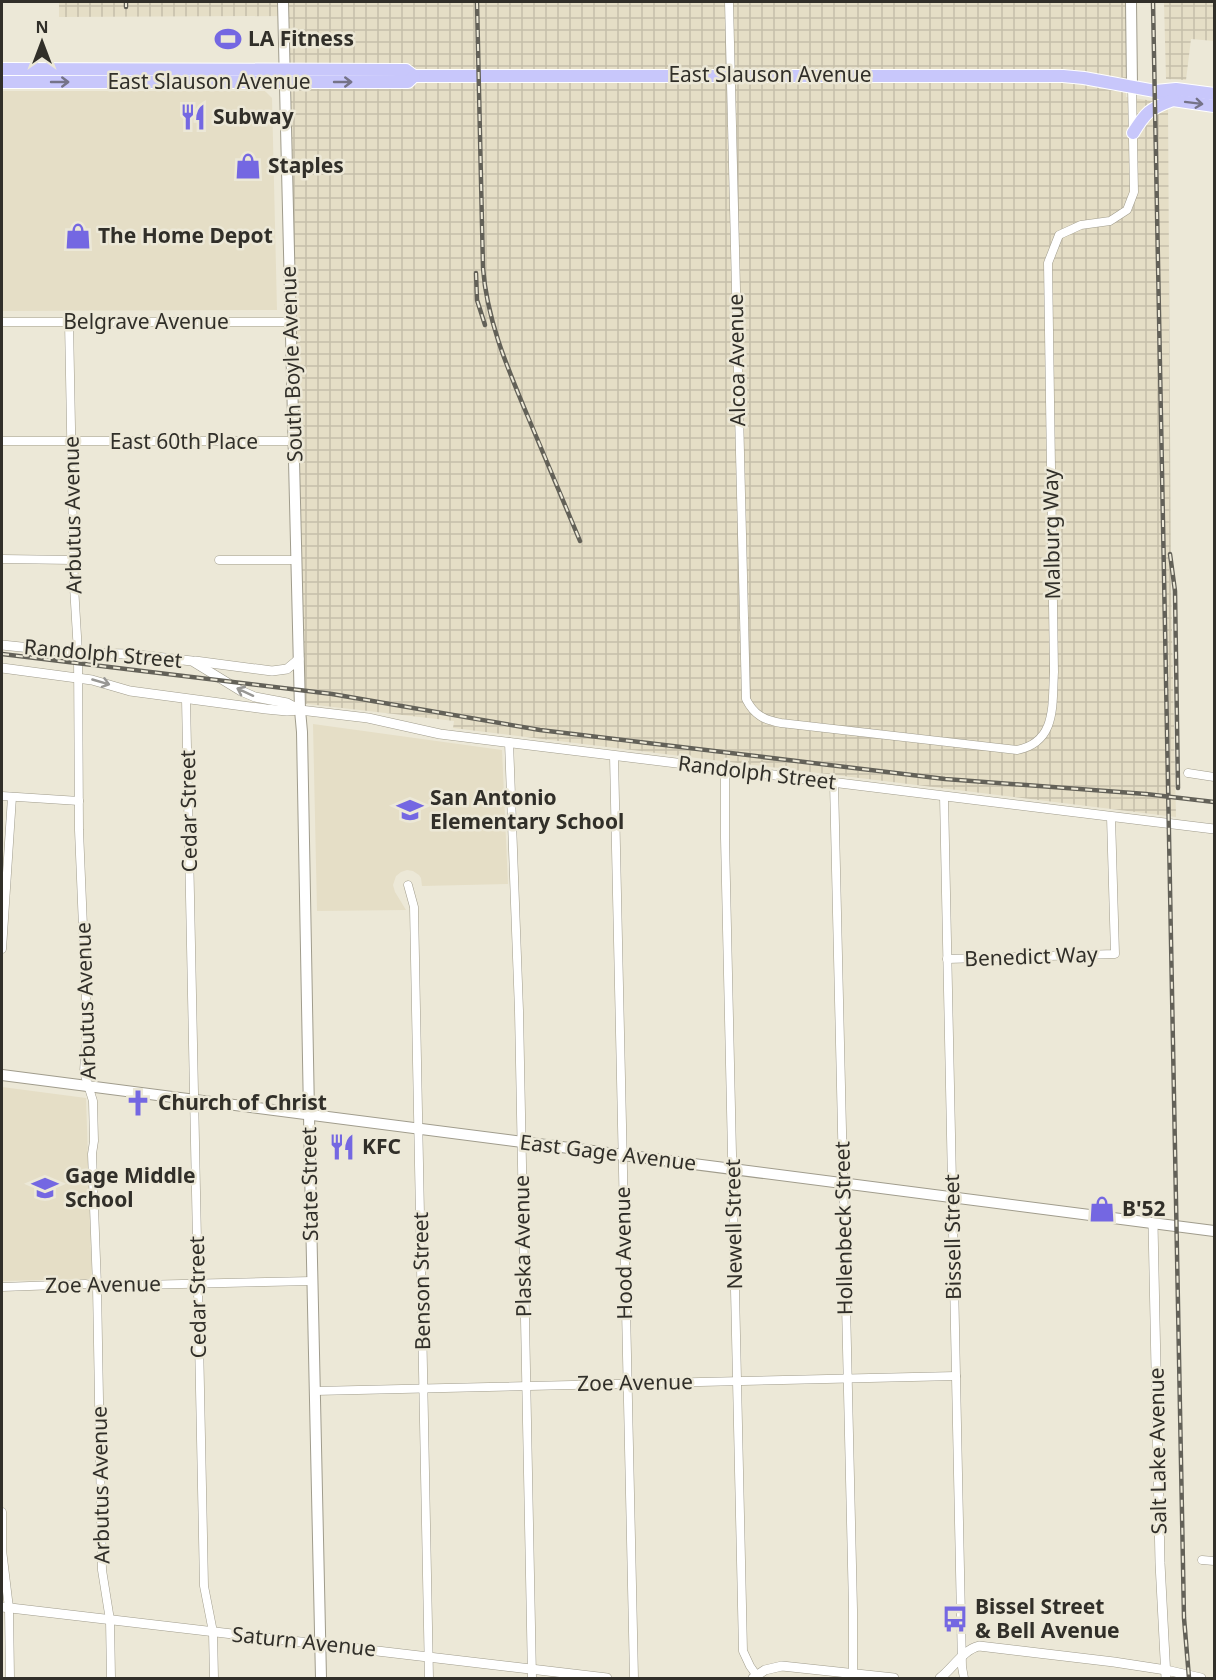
<svg xmlns="http://www.w3.org/2000/svg" width="1216" height="1680" viewBox="0 0 1216 1680" font-family="'Noto Sans',sans-serif">
  <defs>
    <pattern id="industrial-grid" width="8" height="8" patternUnits="userSpaceOnUse" patternTransform="scale(1.5)"><rect width="8" height="8" fill="#e5dec6"/><path d="M0 4h8M4 0v8" fill="none" stroke="#c5bfaa"/></pattern>
  </defs>
  <rect width="100%" height="100%" fill="#ece8d7"/>
  <!-- built -->
  <g fill="#e5dec6">
    <path d="M2,91H265L272,98L277,310L2,311Z"/>
    <path d="M313,724L502,750L508,884L422,886L421,878L419,875L413,871L407,870L401,872L396,876L393,885L395,892L406,910L317,911Z"/>
    <path d="M2,1087L86,1098L92,1279L2,1281Z"/>
  </g>
  <!-- industrial -->
  <g fill="url(#industrial-grid)">
    <path d="M59,2H1126V97L1168,103L1171,585L1176,817L453,728L454,721L299,703L284,16L59,17Z"/>
    <path d="M1164,2H1214V41L1191,39L1186,80L1166,79Z"/>
  </g>
  <g fill="none" stroke-linecap="round" stroke-linejoin="round">
    <!-- minor casing -->
    <g stroke="#a09c8c" stroke-width="9">
      <g id="minor">
        <path d="M729,2L746,699C754,715 764,720 781,723L1017,750C1057,742 1052,705 1054,672L1048,263L1059,235L1081,225L1110,221L1127,210L1134,192L1132,87"/>
        <path d="M2,322H290"/>
        <path d="M69,322L74,586L78,653L79,830L87,1024L84,1072L93,1101L94,1141L92,1154L97,1286L102,1570L110,1620L111,1678"/>
        <path d="M2,441H294"/>
        <path d="M2,559L74,560"/>
        <path d="M219,560H296"/>
        <path d="M186,699L204,1586L213,1632L214,1678"/>
        <path d="M509,742L519,1011L532,1678"/>
        <path d="M614,756L634,1678"/>
        <path d="M725,769V838L743,1651L750,1666L757,1676"/>
        <path d="M1188,773L1214,777"/>
        <path d="M834,782L853,1609V1673"/>
        <path d="M2,796L79,801"/>
        <path d="M944,796L962,1667L964,1678"/>
        <path d="M408,885L414,907L429,1678"/>
        <path d="M2,949L12,797"/>
        <path d="M947,959L1115,954L1111,817"/>
        <path d="M2,1287L85,1284L97,1286L312,1281"/>
        <path d="M315,1391L956,1376"/>
        <path d="M2,1512V1550L9,1608L10,1678"/>
        <path d="M1202,1560L1214,1561"/>
      </g>
    </g>
    <!-- tertiary casing -->
    <g stroke="#a09c8c" stroke-width="10">
      <g id="tertiary">
        <path d="M2,645L78,653L128,654L192,661L241,691L255,697L287,703L300,710"/>
        <path d="M195,661L272,671L287,669L299,659"/>
        <path d="M2,668L92,680L130,691L266,709L287,711L300,710L368,718L440,734L1214,829"/>
        <path d="M1153,1223L1160,1563L1166,1678"/>
        <path d="M2,1607L607,1678"/>
        <path d="M753,1678L765,1670L782,1666L894,1678"/>
        <path d="M940,1678C953,1668 963,1650 979,1646L1114,1662L1166,1670L1201,1678"/>
      </g>
    </g>
    <!-- secondary casing -->
    <g stroke="#a09c8c" stroke-width="12">
      <g id="secondary">
        <path d="M283,2C288,238 294,474 300,710L302,732L310,1168L321,1678"/>
        <path d="M1131,2L1132,87"/>
        <path d="M2,1075L1214,1231"/>
      </g>
    </g>
    <!-- primary casing -->
    <g stroke="#fff" stroke-width="14">
      <g id="primary">
        <path d="M2,69L406,70L414,76H1063L1084,78L1155,91L1173,100L1214,106"/>
        <path d="M2,82H408L414,76"/>
        <path d="M1156,91L1176,89L1214,94"/>
        <path d="M1133,133C1146,112 1149,109 1173,100"/>
      </g>
    </g>
    <!-- minor -->
    <use href="#minor" stroke="#fff" stroke-width="8"/>
    <!-- tertiary -->
    <use href="#tertiary" stroke="#fff" stroke-width="9"/>
    <!-- secondary -->
    <use href="#secondary" stroke="#fff" stroke-width="10"/>
    <!-- primary -->
    <use href="#primary" stroke="#c8c7fb" stroke-width="12"/>
    <!-- rail casing -->
    <g stroke="#636158" stroke-width="4.5">
      <g id="rail">
        <path d="M126,2V7"/>
        <path d="M477,2L483,268C487,321 508,369 528,417C546,459 563,500 580,541"/>
        <path d="M1153,2L1184,1618L1189,1678"/>
        <path d="M476,273L477,300L485,325"/>
        <path d="M1170,554L1175,591L1178,788"/>
        <path d="M2,654L332,694L540,730L945,779L1146,794L1214,802"/>
      </g>
    </g>
    <!-- rail -->
    <use href="#rail" stroke="#ece8d7" stroke-width="2" stroke-dasharray="7" stroke-linecap="butt"/>
  </g>
  <!-- one-way arrows -->
  <defs><path id="oneway-shaft" d="M-6 0H5M1.5-3L5.5 0L1.5 3" fill="none" stroke-width="1.6" stroke-linecap="round" stroke-linejoin="round" transform="scale(1.5)"/></defs>
  <g stroke="#757388">
    <use href="#oneway-shaft" transform="translate(60 82)"/>
    <use href="#oneway-shaft" transform="translate(343 82)"/>
    <use href="#oneway-shaft" transform="translate(1194 103) rotate(7)"/>
  </g>
  <g stroke="#989794">
    <use href="#oneway-shaft" transform="translate(101 682) rotate(16)"/>
    <use href="#oneway-shaft" transform="translate(245 692) rotate(-155)"/>
  </g>
  <!-- icons -->
  <defs>
    <g id="stadium-bare" transform="scale(2.07)"><path d="M0-5a6.5 5 0 1 0 0 10a6.5 5 0 1 0 0-10ZM-3.5-1.8h7v3.6h-7Z" fill="#7467e2" stroke="#ece8d7" stroke-width="2.5" paint-order="stroke"/></g>
    <g id="restaurant-bare" transform="scale(2.07)"><path d="M-5-6h1v4h1v-4h1v4h1v-4h1v5L-1.5 .5V6h-2V.5L-5-1ZM5-6V6H3V1.5H1.5Q1.5-4 5-6Z" fill="#7467e2" stroke="#ece8d7" stroke-width="2.5" paint-order="stroke"/></g>
    <g id="shop-bare" transform="scale(2.07)"><path d="M-5-2.5h2.3a2.7 3.5 0 0 1 5.4 0H5L5.5 6h-11ZM-1.5-2.5h3a1.5 2.3 0 0 0-3 0Z" fill="#7467e2" stroke="#ece8d7" stroke-width="2.5" paint-order="stroke"/></g>
    <g id="school-bare" transform="scale(2.07)"><path d="M0-5L7-2L0 1L-7-2ZM-4 1L0 2.5L4 1V4Q0 6-4 4Z" fill="#7467e2" stroke="#ece8d7" stroke-width="2.5" paint-order="stroke"/></g>
    <g id="church-bare" transform="scale(2.07)"><path d="M-1.2-6h2.4v3.5h3.3v2.4h-3.3V6h-2.4V-.1h-3.3v-2.4h3.3Z" fill="#7467e2" stroke="#ece8d7" stroke-width="2.5" paint-order="stroke"/></g>
    <g id="bus-bare" transform="scale(2.07)"><path d="M-5-6H5V4H4V6H2V4H-2V6H-4V4H-5ZM-3.5-4V0h7V-4ZM-3.5 1.2v1.5H-2V1.2ZM2 1.2v1.5H3.5V1.2Z" fill="#7467e2" stroke="#ece8d7" stroke-width="2.5" paint-order="stroke"/></g>
  </defs>
  <g fill-rule="evenodd">
    <use href="#stadium-bare" x="228" y="39"/>
    <use href="#restaurant-bare" x="193" y="117"/>
    <use href="#shop-bare" x="248" y="166"/>
    <use href="#shop-bare" x="78" y="236"/>
    <use href="#school-bare" x="410" y="810"/>
    <use href="#church-bare" x="138" y="1103"/>
    <use href="#restaurant-bare" x="342" y="1147"/>
    <use href="#school-bare" x="45" y="1188"/>
    <use href="#shop-bare" x="1102" y="1209"/>
    <use href="#bus-bare" x="955" y="1619"/>
  </g>
  <g text-anchor="middle" stroke-width="5" stroke-linejoin="round" paint-order="stroke">
    <!-- poi labels -->
    <g font-size="21" font-weight="bold" fill="#312f29" stroke="#ece8d7" text-anchor="start">
      <text x="248" y="46">LA Fitness</text>
      <text x="213" y="124">Subway</text>
      <text x="268" y="173">Staples</text>
      <text x="98" y="243">The Home Depot</text>
      <text x="430" y="805">San Antonio<tspan x="430" dy="24">Elementary School</tspan></text>
      <text x="158" y="1110">Church of Christ</text>
      <text x="362" y="1154">KFC</text>
      <text x="65" y="1183">Gage Middle<tspan x="65" dy="24">School</tspan></text>
      <text x="1122" y="1216">B'52</text>
      <text x="975" y="1614">Bissel Street<tspan x="975" dy="24">&amp; Bell Avenue</tspan></text>
    </g>
    <!-- street labels -->
    <g font-size="21" fill="#312f29" stroke="#ece8d7">
      <text x="770" y="82">East Slauson Avenue</text>
      <text x="209" y="89">East Slauson Avenue</text>
      <text x="146" y="329">Belgrave Avenue</text>
      <text transform="translate(737 360) rotate(-91)" y="7">Alcoa Avenue</text>
      <text transform="translate(292 364) rotate(-92)" y="7">South Boyle Avenue</text>
      <text x="184" y="449">East 60th Place</text>
      <text transform="translate(73 515) rotate(-91)" y="7">Arbutus Avenue</text>
      <text transform="translate(1052 534) rotate(-91)" y="7">Malburg Way</text>
      <text transform="translate(103 654) rotate(5)" y="7">Randolph Street</text>
      <text transform="translate(757 773) rotate(7)" y="7">Randolph Street</text>
      <text transform="translate(189 811) rotate(-91)" y="7">Cedar Street</text>
      <text transform="translate(1031 957) rotate(-2)" y="7">Benedict Way</text>
      <text transform="translate(86 1001) rotate(-92)" y="7">Arbutus Avenue</text>
      <text transform="translate(608 1153) rotate(7)" y="7">East Gage Avenue</text>
      <text transform="translate(310 1184) rotate(-91)" y="7">State Street</text>
      <text transform="translate(734 1224) rotate(-91)" y="7">Newell Street</text>
      <text transform="translate(844 1228) rotate(-91)" y="7">Hollenbeck Street</text>
      <text transform="translate(953 1237) rotate(-91)" y="7">Bissell Street</text>
      <text transform="translate(523 1246) rotate(-91)" y="7">Plaska Avenue</text>
      <text transform="translate(624 1253) rotate(-91)" y="7">Hood Avenue</text>
      <text transform="translate(422 1281) rotate(-91)" y="7">Benson Street</text>
      <text transform="translate(103 1285) rotate(-1)" y="7">Zoe Avenue</text>
      <text transform="translate(198 1297) rotate(-91)" y="7">Cedar Street</text>
      <text transform="translate(635 1383) rotate(-1)" y="7">Zoe Avenue</text>
      <text transform="translate(1158 1451) rotate(-91)" y="7">Salt Lake Avenue</text>
      <text transform="translate(101 1485) rotate(-91)" y="7">Arbutus Avenue</text>
      <text transform="translate(304 1642) rotate(6)" y="7">Saturn Avenue</text>
    </g>
  </g>
  <!-- border -->
  <rect width="1216" height="1680" fill="none" stroke="#312f29" stroke-width="6"/>
  <!-- north arrow -->
  <g transform="translate(42 42)" stroke="#ece8d7" stroke-width="4.5" paint-order="stroke">
  <path d="M0-4.5L10 22L0 15L-10 22Z" fill="#312f29"/>
  <text y="-9" font-size="16" font-weight="bold" text-anchor="middle" fill="#312f29">N</text>
  </g>
</svg>
